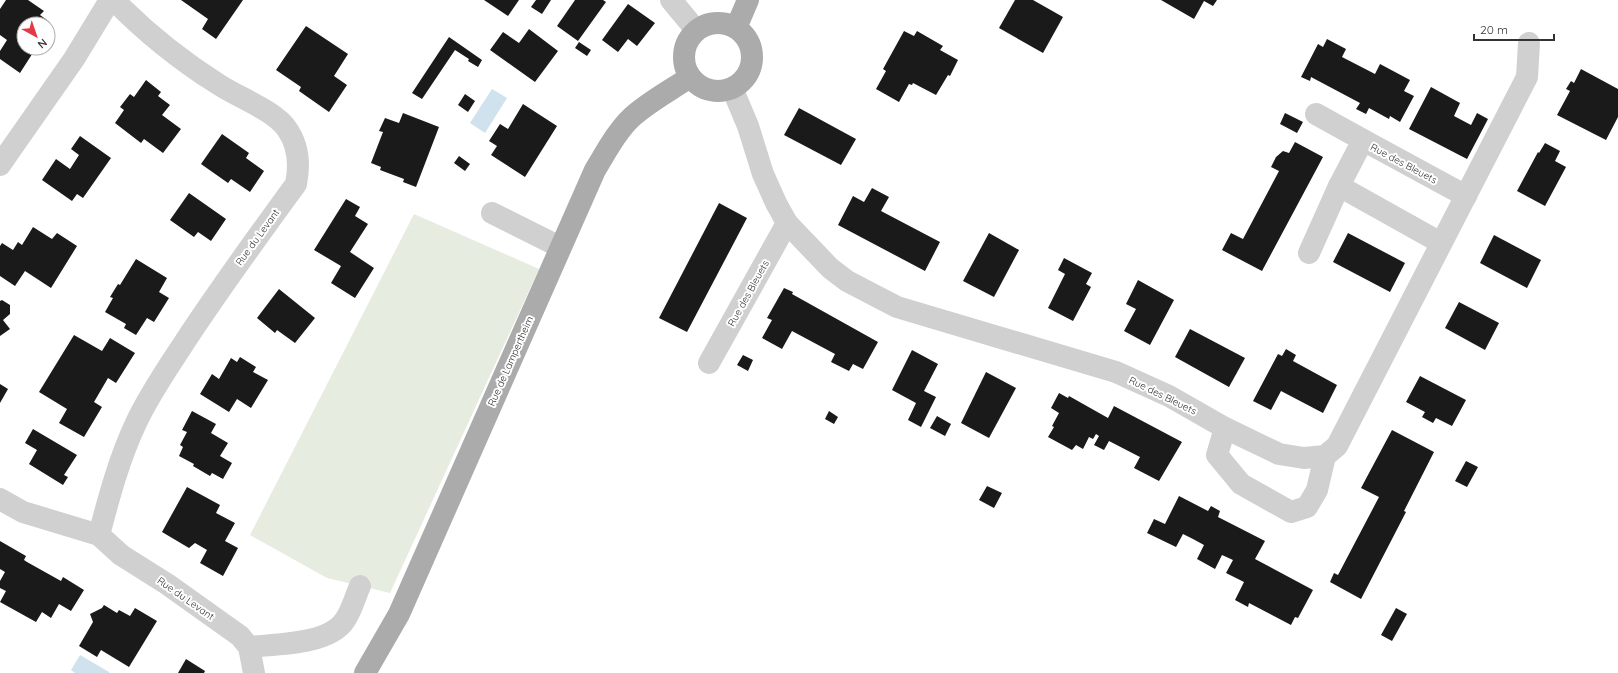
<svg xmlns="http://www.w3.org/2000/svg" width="1618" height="673" viewBox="0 0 1618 673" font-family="Quicksand,sans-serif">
  <rect width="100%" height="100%" fill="#fff"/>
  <!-- green -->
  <path fill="#e6ecdf" d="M414,214L539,269L390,593L327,578L250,535Z"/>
  <!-- water -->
  <g fill="#cfe2ee">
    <path d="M492,89L507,98L485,133L470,123Z"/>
    <path d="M80,655L109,672V673H75L71,670Z"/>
  </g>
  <!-- building -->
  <g fill="#1a1a1a">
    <path d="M6,0H28L44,11L40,15L47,20L44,24H24V48H36L20,73L0,59V51L7,40L0,35V9Z"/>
    <path d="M181,0H243L216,39L202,29L208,19Z"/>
    <path d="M484,0H519L508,16Z"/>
    <path d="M536,0H551L542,14L531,7Z"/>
    <path d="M575,0H603L606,2L578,41L557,26Z"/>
    <path d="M1015,0H1033L1063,17L1043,53L999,28Z"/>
    <path d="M1161,0H1217L1213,6L1204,1L1194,19Z"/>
    <path d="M628,4L655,23L637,46L628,39L618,52L602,40Z"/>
    <path d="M306,26L348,54L334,76L347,85L329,112L299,91L301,87L276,70Z"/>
    <path d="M529,29L558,51L535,82L490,50L503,32L519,43Z"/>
    <path d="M904,31L914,36L917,31L943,46L940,50L958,60L950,76L948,75L936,95L913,83L912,85L909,84L899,102L876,89L886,71L883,69Z"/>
    <path d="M449,37L482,60L478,67L468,61L469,59L455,50L422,99L412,93Z"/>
    <path d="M1327,39L1346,49L1342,57L1375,74L1380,64L1410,80L1404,91L1414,96L1400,122L1390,116L1389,119L1369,108L1366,114L1356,109L1360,103L1311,77L1310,81L1301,77L1318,44L1323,47Z"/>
    <path d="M579,42L591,50L587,56L575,48Z"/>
    <path d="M1581,69L1618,89V117L1606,140L1557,115L1570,91L1566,89L1571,81L1574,83Z"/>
    <path d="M146,80L161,92L158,96L170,105L162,115L181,129L163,153L144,139L141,143L115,123L124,110L120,107L130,94L134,97Z"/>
    <path d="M1431,87L1460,103L1454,116L1471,125L1477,113L1488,119L1467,159L1409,129Z"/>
    <path d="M465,94L475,101L468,112L458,105Z"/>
    <path d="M523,104L557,126L525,177L491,155L497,146L489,141L500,124L508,129Z"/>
    <path d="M799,108L856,139L841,165L784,135Z"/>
    <path d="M403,113L439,127L416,187L403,182L404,179L380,170L381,167L371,163L383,132L379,131L385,118L399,123Z"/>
    <path d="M1285,113L1303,122L1297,133L1280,124Z"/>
    <path d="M222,134L249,153L246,158L264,171L250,192L231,179L228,183L201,164Z"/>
    <path d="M80,136L111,158L83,198L77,194L72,201L42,180L56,159L70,169L79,155L71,149Z"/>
    <path d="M1295,142L1323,157L1262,271L1222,250L1231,233L1243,239L1279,171L1271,167L1276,157L1283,151L1289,153Z"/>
    <path d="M1545,143L1560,151L1555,161L1566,167L1545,206L1517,191L1538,152L1539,153Z"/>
    <path d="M459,156L470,164L465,171L454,163Z"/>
    <path d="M872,188L889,197L881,211L940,242L925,271L838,225L853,196L864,202Z"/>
    <path d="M189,193L226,219L211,241L198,232L194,237L170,220Z"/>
    <path d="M346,199L360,207L355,216L368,224L350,252L374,268L355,298L331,283L341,266L314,250Z"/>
    <path d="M719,203L747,218L687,332L659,318Z"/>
    <path d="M33,227L52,239L57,233L77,246L51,288L25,271L15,286L0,276V246L2,243L13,250L18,242L22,245Z"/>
    <path d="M989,233L1019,250L994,297L963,281Z"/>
    <path d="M1348,233L1405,263L1390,292L1333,262Z"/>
    <path d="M1494,235L1541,260L1527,288L1480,263Z"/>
    <path d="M1064,258L1092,273L1086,284L1091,287L1073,321L1048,308L1065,274L1058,270Z"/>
    <path d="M136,259L167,278L159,292L169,298L154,322L147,318L136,335L124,328L126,324L105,312L113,298L110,297L118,284L120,285Z"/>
    <path d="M1138,280L1174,300L1150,345L1124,331L1136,309L1126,304Z"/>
    <path d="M784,288L793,292L792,294L878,342L863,369L853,364L849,371L831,362L835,354L792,331L782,349L762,338L772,320L767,318Z"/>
    <path d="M279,289L315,318L295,343L277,330L275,333L257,318Z"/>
    <path d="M2,300L10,305V314L3,320L10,329L0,336V301Z"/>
    <path d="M1459,302L1499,323L1485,350L1445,328Z"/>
    <path d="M1190,329L1245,358L1229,387L1175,357Z"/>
    <path d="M74,335L102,351L110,338L135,353L116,383L108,378L94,402L102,407L84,437L59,423L67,409L39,392Z"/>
    <path d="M1286,349L1296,355L1293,361L1337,385L1323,413L1281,391L1271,410L1253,401L1278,354L1282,356Z"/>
    <path d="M912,350L938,364L924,391L936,397L921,427L908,420L916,403L892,390Z"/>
    <path d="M743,355L753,360L748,371L737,365Z"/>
    <path d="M240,357L256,367L253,372L268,380L251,408L237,399L229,412L200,394L212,374L219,379L231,358L237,362Z"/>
    <path d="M986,372L1016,388L989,438L961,423Z"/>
    <path d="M1420,376L1466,400L1452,426L1436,418L1433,423L1422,417L1425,412L1406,402Z"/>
    <path d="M0,384L8,389L0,403Z"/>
    <path d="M1059,393L1068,398L1069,396L1108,418L1114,406L1182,442L1159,481L1134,468L1140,457L1138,456L1109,441L1104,450L1094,445L1099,436L1096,434L1093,439L1089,437L1083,449L1076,445L1072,450L1048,437L1054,427L1052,426L1059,413L1051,408Z"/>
    <path d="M192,411L216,424L211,433L228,443L220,456L232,463L223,479L212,473L210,476L193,466L194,464L179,456L183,447L180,445L187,432L182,430Z"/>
    <path d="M829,411L838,417L834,424L825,419Z"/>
    <path d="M937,416L951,424L945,436L930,428Z"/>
    <path d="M33,429L77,455L64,475L68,477L63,485L29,464L37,450L25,443Z"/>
    <path d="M1392,430L1434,452L1404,511L1406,512L1361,599L1330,582L1334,573L1338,575L1379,497L1361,488Z"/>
    <path d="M1466,461L1478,467L1467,487L1455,481Z"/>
    <path d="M987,486L1002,493L994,508L979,500Z"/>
    <path d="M187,487L220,505L216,513L235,523L225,541L238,548L223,576L200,563L207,550L195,543L189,548L162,532Z"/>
    <path d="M1179,496L1208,511L1211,506L1220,511L1218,517L1265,541L1255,559L1313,590L1298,618L1295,617L1291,625L1249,603L1248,607L1235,600L1244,582L1226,573L1233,560L1222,555L1215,569L1197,559L1204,545L1193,539L1183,534L1176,547L1147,533L1154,519L1165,524Z"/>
    <path d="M0,541L26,556L24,560L27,562L61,581L63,577L84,590L71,611L59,604L51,618L42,612L36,622L0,602L6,591L0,588V581L5,572L0,569Z"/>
    <path d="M104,605L117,613L119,610L130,616L135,608L157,621L129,667L101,650L97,657L79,646L93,622L90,614L102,608Z"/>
    <path d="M1396,608L1407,614L1392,641L1381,635Z"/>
    <path d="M186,659L205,671L204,673H178Z"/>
  </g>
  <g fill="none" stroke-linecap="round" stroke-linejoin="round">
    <!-- minor -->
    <g stroke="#d0d0d0" stroke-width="22">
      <path d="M671,0L696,30"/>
      <path d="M732,88L748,126L763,174L776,203L787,223L830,268L847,281L897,307L1116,372L1169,396L1225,428L1279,454L1304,458L1325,456L1337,446L1527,77L1529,43"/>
      <path d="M1316,114L1363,140"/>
      <path d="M0,165L74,59L110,0"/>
      <path d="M492,213L560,247"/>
      <path d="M1441,243L1339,186L1363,140L1466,196"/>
      <path d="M1309,253L1339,186"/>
      <path d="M709,363L787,223"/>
      <path d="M1225,428L1217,455L1241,484L1291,512L1307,507L1317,490L1325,456"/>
      <path d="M0,499L23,512L99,535L121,555L167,584L240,636L249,647L254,673"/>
      <path d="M99,535C109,497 119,459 136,423C149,395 167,369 184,343C220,288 258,236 296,184C300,164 299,146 287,129C274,110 237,97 218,84C180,60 145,32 114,0"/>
      <path d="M249,647C275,644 329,645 345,620C352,610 355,597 360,586"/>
    </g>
    <!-- major -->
    <g stroke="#ababab" stroke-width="22">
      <circle cx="718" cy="57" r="34"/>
      <path d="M736,28L748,0"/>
      <path d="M365,673L399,614L595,170C606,152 617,131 632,117C650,101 671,90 690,77"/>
    </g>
  </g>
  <g text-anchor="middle" stroke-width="4" stroke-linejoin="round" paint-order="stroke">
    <!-- street labels -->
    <g font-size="10" fill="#333" stroke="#fff">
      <text transform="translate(1404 163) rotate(28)" y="4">Rue des Bleuets</text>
      <text transform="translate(257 237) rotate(-54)" y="4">Rue du Levant</text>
      <text transform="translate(748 293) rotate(-61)" y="4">Rue des Bleuets</text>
      <text transform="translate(510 361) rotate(-66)" y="4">Rue de Lampertheim</text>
      <text transform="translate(1163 395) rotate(26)" y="4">Rue des Bleuets</text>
      <text transform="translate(186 598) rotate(35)" y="4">Rue du Levant</text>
    </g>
  </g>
  <!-- north arrow -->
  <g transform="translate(36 36) rotate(140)"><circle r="19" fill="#ffffff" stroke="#adadad"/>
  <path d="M0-3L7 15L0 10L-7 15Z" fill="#e63946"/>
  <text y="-6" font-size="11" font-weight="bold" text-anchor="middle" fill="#333333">N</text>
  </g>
  <!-- scale -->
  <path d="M1474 34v6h80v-6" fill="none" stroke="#333333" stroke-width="2"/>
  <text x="1480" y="34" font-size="12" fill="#333333" stroke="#ffffff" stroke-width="3" paint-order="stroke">20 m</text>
</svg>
